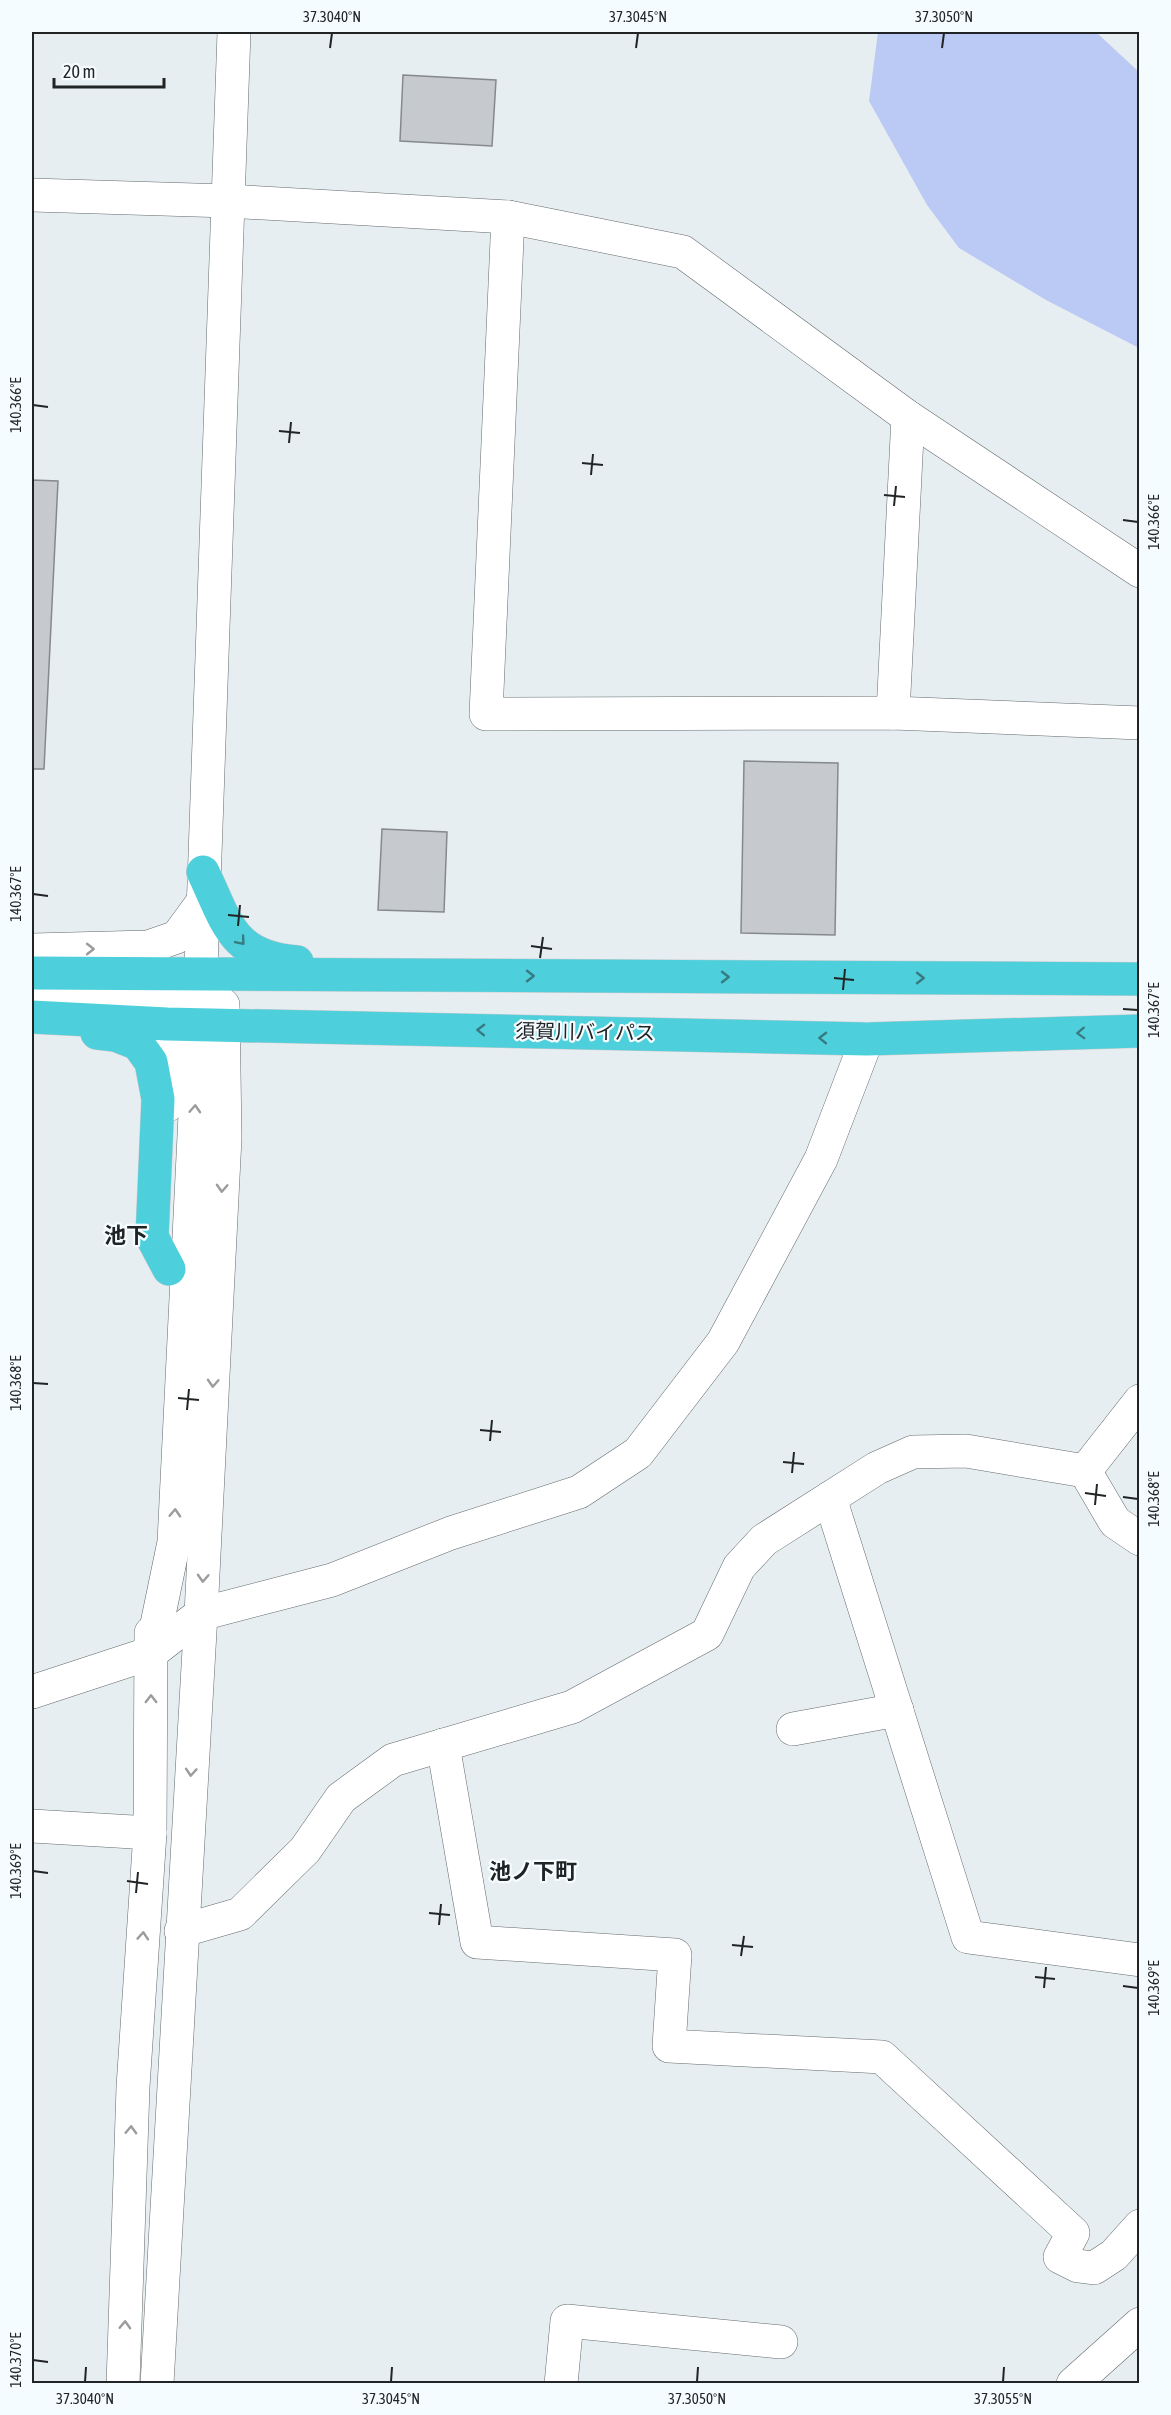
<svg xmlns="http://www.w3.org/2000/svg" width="1171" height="2415" viewBox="0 0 1171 2415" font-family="'Asap Condensed','Noto Sans JP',sans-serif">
  <rect width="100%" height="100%" fill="#e7eef1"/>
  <!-- water -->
  <path fill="#bbcaf5" d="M878,32H1096L1139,72V348L1046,300L959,248L927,205L869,101Z"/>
  <!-- building -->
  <g fill="#c6cacf" stroke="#85898d" stroke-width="1.5">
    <path d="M403,75L496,80L492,146L400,141Z"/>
    <path d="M32,480L58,481L44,769H32Z"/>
    <path d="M744,761L838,763L835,935L741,933Z"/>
    <path d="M382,829L447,832L444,912L378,910Z"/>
  </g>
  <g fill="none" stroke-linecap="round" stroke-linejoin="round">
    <!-- minor casing -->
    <g stroke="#646a6d" stroke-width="34">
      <g id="minor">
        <path d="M32,195L228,201L508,217L683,252L908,417L1140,571"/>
        <path d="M508,217L486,714L893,713L1140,723"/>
        <path d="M893,713L908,417"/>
        <path d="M1085,1471L1140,1401"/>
        <path d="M830,1498L968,1937L1140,1960"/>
        <path d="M32,1692L151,1653L201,1614L332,1580L451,1533L579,1492L638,1453L723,1342L821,1159L867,1039"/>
        <path d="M793,1729L897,1710"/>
        <path d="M443,1745L477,1942L675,1955L669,2046L882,2057L1073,2233L1060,2257L1078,2266L1094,2268L1114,2255L1140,2226"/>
        <path d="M32,1826L150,1833"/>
        <path d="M181,1931L240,1914L305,1850L341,1798L393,1760L572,1707L707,1634L739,1567L764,1540L877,1468L913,1452L966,1451L1085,1471L1115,1522L1140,1539"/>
        <path d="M561,2384L567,2321L781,2342"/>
        <path d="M1073,2384L1140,2324"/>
      </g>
    </g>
    <!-- tertiary casing -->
    <g stroke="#646a6d" stroke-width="34">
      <g id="tertiary">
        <path d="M32,950L148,947L177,937L202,903"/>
        <path d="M32,991L207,993L223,1005L225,1138L201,1614L157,2384"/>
        <path d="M168,1105L167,1024L181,998"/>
        <path d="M151,1653L174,1542L198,1054L234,32"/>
        <path d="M123,2384L133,2087L150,1833L151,1633"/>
      </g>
    </g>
    <!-- trunk casing -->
    <g stroke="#cacacb" stroke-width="34">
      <g id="trunk">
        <path d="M203,872C227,923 232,957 297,962"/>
        <path d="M32,973L1140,979"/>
        <path d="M32,1017L167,1024L867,1039L1140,1031"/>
        <path d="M97,1033L115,1035L138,1044L151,1062L158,1099L152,1237L169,1269"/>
      </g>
    </g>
    <!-- minor -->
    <use href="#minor" stroke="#fff" stroke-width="33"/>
    <!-- tertiary -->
    <use href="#tertiary" stroke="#fff" stroke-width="33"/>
    <!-- trunk -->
    <use href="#trunk" stroke="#4ed0dc" stroke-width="33"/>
  </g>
  <!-- one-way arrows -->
  <defs><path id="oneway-chevron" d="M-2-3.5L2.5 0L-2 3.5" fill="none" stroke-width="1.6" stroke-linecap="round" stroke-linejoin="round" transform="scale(1.5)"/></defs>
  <g stroke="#387a80">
    <use href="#oneway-chevron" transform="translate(241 941) rotate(50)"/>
    <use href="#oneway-chevron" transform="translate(530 976)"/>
    <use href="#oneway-chevron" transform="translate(725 977)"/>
    <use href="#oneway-chevron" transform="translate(920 978)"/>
    <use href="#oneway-chevron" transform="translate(481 1030) rotate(-179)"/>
    <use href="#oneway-chevron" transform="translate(1081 1033) rotate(178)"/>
    <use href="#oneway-chevron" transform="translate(823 1038) rotate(-179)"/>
  </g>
  <g stroke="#9b9c9d">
    <use href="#oneway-chevron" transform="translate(90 949)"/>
    <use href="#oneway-chevron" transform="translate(195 1109) rotate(-87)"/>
    <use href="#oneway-chevron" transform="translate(222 1188) rotate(93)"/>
    <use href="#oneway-chevron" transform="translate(213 1383) rotate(93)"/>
    <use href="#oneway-chevron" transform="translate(175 1513) rotate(-87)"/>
    <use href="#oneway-chevron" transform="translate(203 1578) rotate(93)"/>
    <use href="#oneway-chevron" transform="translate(151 1699) rotate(-90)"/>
    <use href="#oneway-chevron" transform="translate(191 1772) rotate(94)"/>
    <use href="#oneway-chevron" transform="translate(143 1936) rotate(-86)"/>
    <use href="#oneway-chevron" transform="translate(131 2130) rotate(-88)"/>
    <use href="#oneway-chevron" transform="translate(125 2325) rotate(-88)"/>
  </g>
  <!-- ticks -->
  <path fill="none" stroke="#212425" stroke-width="2" d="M330,48L332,33M636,48L638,33M942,48L944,33M33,405L48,407M279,431L300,433M289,443L291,422M582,463L603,465M591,475L593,454M884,495L905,497M894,506L896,486M1123,520L1138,522M33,894L48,896M228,915L249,917M238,926L240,905M531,946L552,949M540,958L543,937M834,978L854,980M843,990L845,969M1123,1009L1138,1010M33,1383L48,1384M178,1398L199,1400M187,1410L189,1389M480,1430L501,1432M490,1441L492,1420M783,1462L804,1464M792,1473L794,1452M1085,1493L1106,1496M1123,1497L1138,1499M1095,1505L1097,1484M33,1871L48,1873M127,1881L148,1884M136,1893L138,1872M429,1913L450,1915M439,1925L441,1904M732,1945L753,1947M741,1956L744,1936M1035,1977L1055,1979M1123,1986L1138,1988M1044,1988L1046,1967M33,2360L48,2362M85,2382L86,2367M391,2382L392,2367M697,2382L698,2367M1003,2382L1004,2367"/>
  <g text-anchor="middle" stroke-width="4.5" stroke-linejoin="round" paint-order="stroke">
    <!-- street labels -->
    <g font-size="20" fill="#212425" stroke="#f5fcff">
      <text transform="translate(585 1032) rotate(1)" y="7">須賀川バイパス</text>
    </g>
    <!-- quarter labels -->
    <g font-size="22" font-weight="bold" fill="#212425" stroke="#f5fcff">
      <text x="126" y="1243">池下</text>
      <text x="533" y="1879">池ノ下町</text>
    </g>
  </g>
  <!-- border -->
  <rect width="1171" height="2415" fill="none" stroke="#f5fcff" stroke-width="66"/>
  <!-- scale -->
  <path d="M54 78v9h110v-9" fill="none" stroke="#212425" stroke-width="3"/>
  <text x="63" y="78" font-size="18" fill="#212425" stroke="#f5fcff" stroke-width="4.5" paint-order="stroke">20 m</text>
  <rect x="33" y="33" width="1105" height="2349" fill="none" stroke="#212425" stroke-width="2"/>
  <g font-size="15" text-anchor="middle" fill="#212425">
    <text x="332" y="22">37.3040°N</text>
    <text x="638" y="22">37.3045°N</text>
    <text x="944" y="22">37.3050°N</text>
    <text transform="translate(16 405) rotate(-90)" y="5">140.366°E</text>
    <text transform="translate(1154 522) rotate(-90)" y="5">140.366°E</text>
    <text transform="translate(16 894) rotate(-90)" y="5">140.367°E</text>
    <text transform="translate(1154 1010) rotate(-90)" y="5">140.367°E</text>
    <text transform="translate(16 1383) rotate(-90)" y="5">140.368°E</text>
    <text transform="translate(1154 1499) rotate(-90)" y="5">140.368°E</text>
    <text transform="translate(16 1871) rotate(-90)" y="5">140.369°E</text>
    <text transform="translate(1154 1988) rotate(-90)" y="5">140.369°E</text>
    <text transform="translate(16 2360) rotate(-90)" y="5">140.370°E</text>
    <text x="85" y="2404">37.3040°N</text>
    <text x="391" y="2404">37.3045°N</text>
    <text x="697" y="2404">37.3050°N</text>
    <text x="1003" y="2404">37.3055°N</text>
  </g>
</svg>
